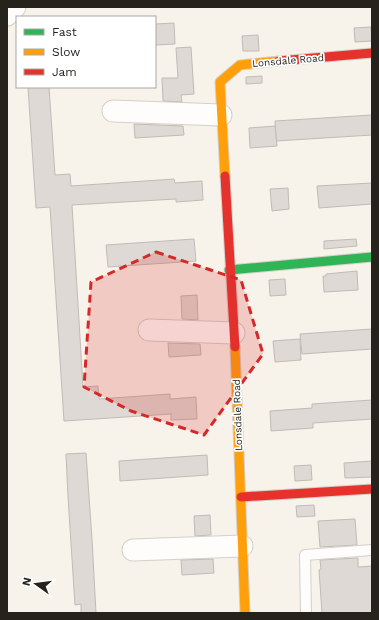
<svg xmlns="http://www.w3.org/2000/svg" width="379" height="620" viewBox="0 0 379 620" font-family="'Work Sans',sans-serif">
  <rect width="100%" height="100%" fill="#f7f3ea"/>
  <!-- building -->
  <g fill="#ded9d4" stroke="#c0bbb6">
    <path d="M174,23L175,44L155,45V24Z"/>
    <path d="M371,27L372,41L355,42L354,28Z"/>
    <path d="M258,35L259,51H243L242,36Z"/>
    <path d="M191,47L194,94L181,95L182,102L163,101L162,78H178L176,48Z"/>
    <path d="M262,76V83L246,84V77Z"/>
    <path d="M28,87H49L55,175L70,174L71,186L174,179L175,183L202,181L203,200L176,202V199L72,205L83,387L98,386L99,399L170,394V399L196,397L197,419L171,420V413V414L64,421L50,207L36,208Z"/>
    <path d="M372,115V135L276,141L275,121Z"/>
    <path d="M134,124L183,126L184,135L135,138Z"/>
    <path d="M275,126L277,146L250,148L249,128Z"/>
    <path d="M372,183V204L319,208L317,186Z"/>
    <path d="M288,188L289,209L272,211L270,189Z"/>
    <path d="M194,239L196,261L108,267L106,245Z"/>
    <path d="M356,239L357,246L324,249V241Z"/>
    <path d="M357,271L358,290L324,292L323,276H326V274Z"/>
    <path d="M285,279L286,295L270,296L269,280Z"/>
    <path d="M197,295L198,320L182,319L181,296Z"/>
    <path d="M372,329V349L302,354L300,334Z"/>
    <path d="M300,339L301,360L275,362L273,341Z"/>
    <path d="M168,343L200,344L201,355L169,357Z"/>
    <path d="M372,400V419L313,423V428L271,431L270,411L312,408V404Z"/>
    <path d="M86,453L92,539L96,613H81V604L75,605L68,497L66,454Z"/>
    <path d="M207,455L208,475L120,481L119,461Z"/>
    <path d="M372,461V477L345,478L344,463Z"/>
    <path d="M311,465L312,480L295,481L294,466Z"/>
    <path d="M314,505L315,516L297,517L296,506Z"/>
    <path d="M210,515L211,535L195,536L194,516Z"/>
    <path d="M355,519L357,545L320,547L318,521Z"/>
    <path d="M358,558V567L372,566V613H322L319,570L321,569L320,560Z"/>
    <path d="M213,559L214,573L182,575L181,560Z"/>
  </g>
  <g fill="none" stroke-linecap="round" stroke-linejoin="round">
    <!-- lane casing -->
    <g stroke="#d4d0ca" stroke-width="12">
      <path id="lane" d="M306,613L305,555L372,550"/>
    </g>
    <!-- street casing -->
    <g stroke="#d4d0ca" stroke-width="23">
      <g id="street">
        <path d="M7,15L15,7"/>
        <path d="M113,111L221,115"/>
        <path d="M149,330L234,333"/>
        <path d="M133,550L242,546"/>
      </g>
    </g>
    <!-- fast casing -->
    <g stroke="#d4d0ca" stroke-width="11">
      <path id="fast" d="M229,270L372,257"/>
    </g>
    <!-- slow casing -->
    <g stroke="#d4d0ca" stroke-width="11">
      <g id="slow">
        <path d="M225,176L220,82L240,65L279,61"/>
        <path d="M235,347L245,613"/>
      </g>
    </g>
    <!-- jam casing -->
    <g stroke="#d4d0ca" stroke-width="11">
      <g id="jam">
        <path d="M279,61L372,53"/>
        <path d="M225,176L235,347"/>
        <path d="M241,497L372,489"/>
      </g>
    </g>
    <!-- lane -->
    <use href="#lane" stroke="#fefdfc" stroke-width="10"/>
    <!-- street -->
    <use href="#street" stroke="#fefdfc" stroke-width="21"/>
    <!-- fast -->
    <use href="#fast" stroke="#30b455" stroke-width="9"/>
    <!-- slow -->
    <use href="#slow" stroke="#ff9f0a" stroke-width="9"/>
    <!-- jam -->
    <use href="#jam" stroke="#e5322d" stroke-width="9"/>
  </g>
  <!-- marked area -->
  <path fill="#d62828" fill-opacity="0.2" stroke="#d62828" stroke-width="3" stroke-dasharray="8 5" stroke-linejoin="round" d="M156,252L241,280L263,354L204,435L131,411L84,387L91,282Z"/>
  <g text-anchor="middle" stroke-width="3.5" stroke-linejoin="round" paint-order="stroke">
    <!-- street labels -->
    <g font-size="10" fill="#26231d" stroke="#fff">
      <text transform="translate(288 60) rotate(-5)" y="4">Lonsdale Road</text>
      <text transform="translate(237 415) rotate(-92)" y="4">Lonsdale Road</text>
    </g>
  </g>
  <!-- border -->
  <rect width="379" height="620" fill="none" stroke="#26231d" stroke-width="16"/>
  <!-- legend -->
  <rect x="16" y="16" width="140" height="72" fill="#ffffff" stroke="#a8a7a5"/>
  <rect x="24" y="29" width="20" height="6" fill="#30b455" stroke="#a8a7a5"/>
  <text x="52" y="36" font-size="12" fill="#26231d">Fast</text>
  <rect x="24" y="49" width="20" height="6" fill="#ff9f0a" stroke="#a8a7a5"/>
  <text x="52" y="56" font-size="12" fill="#26231d">Slow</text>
  <rect x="24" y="69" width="20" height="6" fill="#e5322d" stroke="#a8a7a5"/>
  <text x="52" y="76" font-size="12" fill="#26231d">Jam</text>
  <!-- north arrow -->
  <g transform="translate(36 584) rotate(284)" stroke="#ffffff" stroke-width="3" paint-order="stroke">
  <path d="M0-3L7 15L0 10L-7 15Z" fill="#26231d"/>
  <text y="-6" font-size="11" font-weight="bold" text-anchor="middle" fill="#26231d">N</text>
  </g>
</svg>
